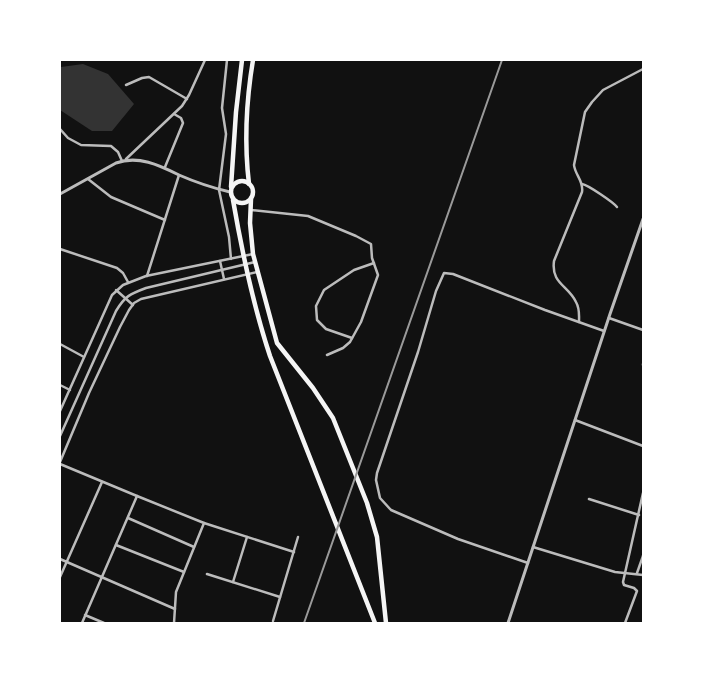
<svg xmlns="http://www.w3.org/2000/svg" width="703" height="683" viewBox="0 0 703 683" font-family="Poppins,sans-serif">
  <rect width="100%" height="100%" fill="#111"/>
  <!-- water -->
  <path fill="#333" d="M83,64L108,74L134,104L112,131H92L60,110V72L61,67Z"/>
  <g fill="none" stroke-linecap="round" stroke-linejoin="round">
    <!-- minor -->
    <g stroke="#bcbcbc" stroke-width="2.5">
      <path d="M227,60L222,108L226,134L219,190L229,237L231,259"/>
      <path d="M126,85L142,78L149,77L187,99"/>
      <path d="M60,129L68,138L81,145L111,146L118,152L122,161"/>
      <path d="M126,159L182,106L189,95L205,60"/>
      <path d="M165,167L183,123L181,118L174,114"/>
      <path d="M88,179L111,197L165,220"/>
      <path d="M582,184C588,185 613,202 617,207"/>
      <path d="M251,210L308,216L356,236L371,244L372,258L378,275L361,322L350,342L343,348L327,355"/>
      <path d="M60,249L117,268L123,273L128,282"/>
      <path d="M220,261L224,279"/>
      <path d="M147,276L179,175"/>
      <path d="M116,290L133,305"/>
      <path d="M609,318L643,330"/>
      <path d="M579,322C579,315 580,309 576,302C568,285 551,284 554,261L582,192C584,181 575,175 574,165L585,112L592,102L603,90L643,69"/>
      <path d="M352,338L326,329L317,320L316,306L324,290L354,270L374,263"/>
      <path d="M60,344L84,357"/>
      <path d="M643,365V364"/>
      <path d="M60,385L70,390"/>
      <path d="M60,411L112,295L123,285L146,276L253,254"/>
      <path d="M575,420L643,446"/>
      <path d="M60,436L116,311C125,296 130,294 146,288L255,262"/>
      <path d="M60,462L89,393L120,327L129,310L134,303L141,299L257,272"/>
      <path d="M60,464L137,496L204,523L176,592L174,623"/>
      <path d="M589,499L639,515"/>
      <path d="M128,518L194,547"/>
      <path d="M204,523L294,552"/>
      <path d="M116,545L184,572"/>
      <path d="M533,547L615,572L643,575"/>
      <path d="M60,559L175,609"/>
      <path d="M528,563L458,539L391,510L380,498L376,480L377,473L418,352L436,291L444,273L453,274L545,310L604,331"/>
      <path d="M637,573L643,556"/>
      <path d="M207,574L280,597"/>
      <path d="M60,577L102,482"/>
      <path d="M233,582L247,537"/>
      <path d="M85,615L104,623"/>
      <path d="M273,621L298,537"/>
      <path d="M82,623L137,496"/>
      <path d="M625,623L637,591L634,588L624,585L623,582L643,493"/>
    </g>
    <!-- tertiary -->
    <g stroke="#bcbcbc" stroke-width="3">
      <path d="M60,194L116,163C138,155 159,165 179,175C195,182 213,188 230,192"/>
      <path d="M508,623L610,314L643,219"/>
    </g>
    <!-- trunk -->
    <g stroke="#f5f5f5" stroke-width="4.5">
      <circle cx="242" cy="192" r="11"/>
      <path d="M249,184C244,142 246,102 253,60"/>
      <path d="M231,187L236,112L242,60"/>
      <path d="M251,199L250,223L253,254L277,343L313,388L333,418L367,503L377,537L386,623"/>
      <path d="M233,200C242,252 253,305 270,356L375,623"/>
    </g>
    <!-- rail -->
    <path stroke="#9a9a9a" stroke-width="2" d="M304,623L502,60"/>
  </g>
  <!-- border -->
  <rect width="703" height="683" fill="none" stroke="#ffffff" stroke-width="122"/>
</svg>
